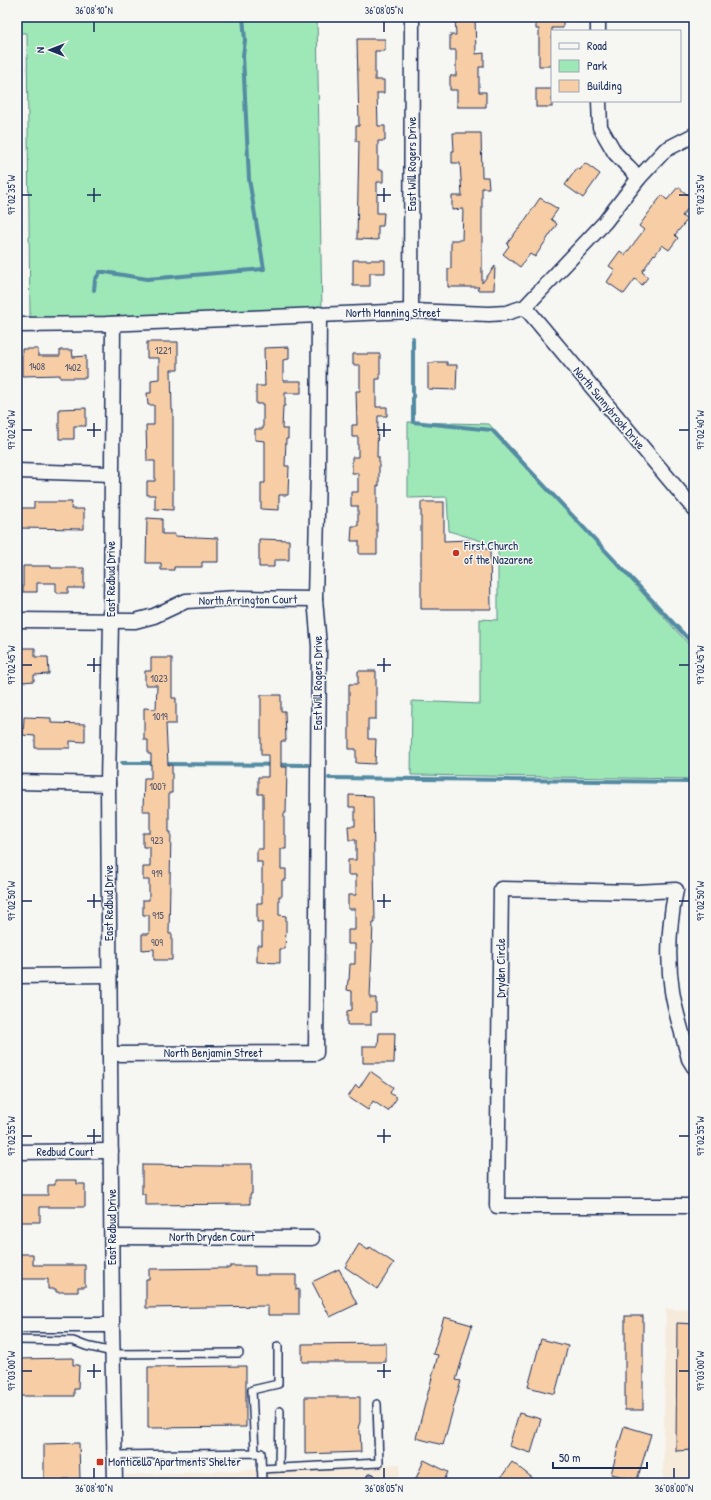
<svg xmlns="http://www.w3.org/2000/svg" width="711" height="1500" viewBox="0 0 711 1500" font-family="'Patrick Hand',sans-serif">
  <rect width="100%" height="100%" fill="#f6f6f2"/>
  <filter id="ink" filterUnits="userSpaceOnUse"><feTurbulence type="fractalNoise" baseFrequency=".025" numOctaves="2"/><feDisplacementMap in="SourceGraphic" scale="8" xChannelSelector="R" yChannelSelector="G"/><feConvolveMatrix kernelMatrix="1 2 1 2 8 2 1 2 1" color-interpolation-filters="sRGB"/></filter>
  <g filter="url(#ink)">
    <!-- built -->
    <g fill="#f6eadb">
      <path d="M666,1309L694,1310V1483H663Z"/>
      <path d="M400,1464V1483H125V1475Z"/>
    </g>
    <!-- green -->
    <g fill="#9ee7b6" stroke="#5c8b8a">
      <path d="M17,17H317L322,313L30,318L27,33H17Z"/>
      <path d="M408,422L489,424L694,650V779L411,775L412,701L480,704V619L498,620V547L478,540L449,531L447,497L408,498Z"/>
    </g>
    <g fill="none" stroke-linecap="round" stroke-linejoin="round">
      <!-- stream -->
      <g stroke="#538ba3" stroke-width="4">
        <path d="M94,290L95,280L100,272H105L147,279L264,269L249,179L243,56L245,40L243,17"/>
        <path d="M413,338V422L492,430L694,645"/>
        <path d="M122,763H155"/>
        <path d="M164,764L308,765"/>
        <path d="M329,778L694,782"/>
      </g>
    </g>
    <!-- building -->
    <g fill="#f6cda5" stroke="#1b2f5e">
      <path d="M455,17H475L476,54L484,53V67H479V92H486V107H457V90H450V76H456V50H450V35H456Z"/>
      <path d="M536,17H563V28H552V66H539V29H536Z"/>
      <path d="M357,39H385V51H375V80H384V93H377L378,126H385V141H378V170H383V182H377V213H384L383,226H378V240L357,239L359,141H356V126H359Z"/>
      <rect x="536" y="89" width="16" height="18"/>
      <path d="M453,133H481L482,177H488L489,188H482V283L495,266L494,290H477L479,287H448V269H451V240H462L463,209L452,210V196H462L460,163H452V151H454Z"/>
      <path d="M585,163L600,174L583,198L565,185L577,168L580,170Z"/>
      <path d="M678,187L694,200L682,216L687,220L675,235L678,238L669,250L662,245L655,255L654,254L642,272L648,277L642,285L635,279L624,294L607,282L615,270L609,266L620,251L625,255L644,230L639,226L662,195L667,200Z"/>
      <path d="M540,198L558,209L551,219L557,224L535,257L530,254L520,267L503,254L509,246L507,244L518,229H519Z"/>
      <path d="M353,260H385V273H370V286H353Z"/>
      <path d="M147,342H178V370H171L172,410H173V510L155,509V495H147V481H155V461H147L146,425H154V405H148L147,393H151V380L159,379V358H147Z"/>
      <path d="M289,347V359L283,360V381H301V393H285V406H283L282,429H288V439H286L285,466H289L288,495H279V510L261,509V483H265V441L255,440V429H263V404H256V386H265L264,348Z"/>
      <path d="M22,349H38V356H60V350H72L73,357L86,356V378H60V375L22,376Z"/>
      <path d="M353,354H380V379H376V407H387V416H378L377,457H379V486L377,485V554H359V541H351L352,526H358V506H351V492H358V473H352V457H358V437H352V425H357L356,391H360V365H353Z"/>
      <path d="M434,362H447V365H457L456,390L428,389V363H434Z"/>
      <path d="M86,408V426H74V439H59V409Z"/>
      <path d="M34,502H72L71,509H84V529L18,528V508H34Z"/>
      <path d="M421,502H444V541L470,540V549H490L491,609H421Z"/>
      <path d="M147,518L162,519V534H175L174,536L218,538V562H202V567H174V570H161V563H146Z"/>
      <path d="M259,539L289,540V560H274V567H259Z"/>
      <path d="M23,566H51V568H84V588H68V593H56V583H37V592H23Z"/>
      <path d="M21,648H35V657H48L49,674L34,675V681L22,682Z"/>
      <path d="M151,658H172V698H176V724H166L168,765H172V793H169V832H171L169,934H172V960H154V949L142,950V934H149V915H143V900H149V880H143V867H150V847H143V833H150V811H143L144,778H151V754H148V740H144V708L156,709L157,685H145V671H151Z"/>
      <path d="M358,671H376V719H368V739H376L375,764L356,763V749H349V684H358Z"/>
      <path d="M261,695H281V711H285L286,741H281V767H287L286,813H284V835H286V849H281V869H286V880H282V896H279V915L286,916V931L285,949H280V963L257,962V945H262V922H257V903H262V862H257V849H263V794H258V777H268V755H261Z"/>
      <path d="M24,717L51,718V723L85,724V742L70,741V748H35V736L23,735Z"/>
      <path d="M349,795L373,796L375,923H373L370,998H376V1012H371V1025H347V1011L352,1010V991L347,990L348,980H349L350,964H355V944H348V930H355V909H348V895H356V875H348V860H356V840H349L348,826H355V807H349Z"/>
      <path d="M379,1033H395L394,1063H363V1046H378Z"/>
      <path d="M370,1071L393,1087L390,1093L397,1098L388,1111L373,1101L368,1110L348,1097L356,1085L359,1088Z"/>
      <path d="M222,1164H252V1194H250V1204L145,1205V1194H142V1165L222,1166Z"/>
      <path d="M55,1180H77V1184H85V1207H40V1222H17V1195H48V1185H55Z"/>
      <path d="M359,1244L368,1250L370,1247L394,1263L377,1289L345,1267Z"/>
      <path d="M17,1254H33V1265H85V1287H78V1292H56V1289H48V1279H19V1269H17Z"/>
      <path d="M230,1266H255V1275H296V1290L299,1289V1315H268V1306L146,1308V1279H149V1269L230,1268Z"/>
      <path d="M339,1269L357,1304L330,1317L312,1282Z"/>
      <rect x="625" y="1316" width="18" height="94"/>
      <path d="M444,1317L472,1325L456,1380L461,1381L443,1445L416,1438L438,1355L433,1354Z"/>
      <path d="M677,1323L694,1324L693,1450L676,1451Z"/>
      <path d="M541,1339L568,1346L555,1394L528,1387Z"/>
      <path d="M386,1343V1362H302V1344Z"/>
      <path d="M73,1358V1365H79L78,1389H74V1396H17V1359Z"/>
      <path d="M246,1366V1427L148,1428V1367Z"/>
      <path d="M305,1397H360V1422L358,1428L360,1430L361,1452L305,1454Z"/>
      <path d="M519,1413L541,1419L531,1453L509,1446Z"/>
      <path d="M624,1426L651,1434L637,1480L611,1474Z"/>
      <path d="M79,1443L80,1479H63L64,1483H53V1480H44V1444Z"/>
      <path d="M424,1460L448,1472L443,1483H414Z"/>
      <path d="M512,1462L539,1483H497Z"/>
    </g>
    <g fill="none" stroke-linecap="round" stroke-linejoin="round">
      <!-- service casing -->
      <g stroke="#1b2f5e" stroke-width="10">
        <g id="service">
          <path d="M17,1340L73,1341L86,1346L113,1352"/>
          <path d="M113,1354L239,1353"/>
          <path d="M255,1453L252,1390L278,1384V1346"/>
          <path d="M114,1455L261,1453L262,1483"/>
          <path d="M279,1468L280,1411"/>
          <path d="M261,1469L379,1463L377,1404"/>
          <path d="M370,1483L371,1478"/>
        </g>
      </g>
      <!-- minor casing -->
      <g stroke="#1b2f5e" stroke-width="17">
        <g id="minor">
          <path d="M598,17V31"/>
          <path d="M599,101L600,127L615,153L639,178"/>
          <path d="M525,307L694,509"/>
          <path d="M411,311L412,17"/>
          <path d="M113,324L111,621L108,784L112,1325L115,1483"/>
          <path d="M17,325L106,324L411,311L489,314L506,313L525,307L605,222L639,178L665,150L694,135"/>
          <path d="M17,471L112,474"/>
          <path d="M17,620L135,621L154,616L186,601L238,598L315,599"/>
          <path d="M17,782L108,784"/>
          <path d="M17,976L109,975"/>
          <path d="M110,1054L316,1053L319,646L315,599L318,471L319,314"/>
          <path d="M694,1067L689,1059C684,1037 675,1013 672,991C667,958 669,923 676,890L636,892L501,889L497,1206H694"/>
          <path d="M18,1152L111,1151"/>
          <path d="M112,1237L312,1238"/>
          <path d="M17,1325H112"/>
        </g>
      </g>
      <!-- service -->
      <use href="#service" stroke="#f6f6f2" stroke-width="7"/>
      <!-- minor -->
      <use href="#minor" stroke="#f6f6f2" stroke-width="14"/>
    </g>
  </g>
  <!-- ticks -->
  <path fill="none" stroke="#1b2f5e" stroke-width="1.5" d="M94,22V32M384,22V32M94,188V202M384,188V202M22,195H32M87,195H101M377,195H391M679,195H689M94,423V437M384,423V437M22,430H32M87,430H101M377,430H391M679,430H689M94,658V672M384,658V672M22,665H32M87,665H101M377,665H391M679,665H689M94,894V908M384,894V908M22,901H32M87,901H101M377,901H391M679,901H689M94,1129V1143M384,1129V1143M22,1136H32M87,1136H101M377,1136H391M679,1136H689M94,1364V1378M384,1364V1378M22,1371H32M87,1371H101M377,1371H391M679,1371H689M94,1468V1478M384,1468V1478M674,1468V1478"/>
  <!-- markers -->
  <g fill="#c8321e" stroke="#f6f6f2" stroke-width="1.5">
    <circle cx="456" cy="553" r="4"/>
    <rect x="96" y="1458" width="8" height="8" rx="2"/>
  </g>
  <g text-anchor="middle" stroke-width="3" stroke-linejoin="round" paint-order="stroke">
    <!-- number labels -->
    <g font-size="10" fill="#525670">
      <text x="163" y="354">1221</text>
      <text x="37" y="370">1408</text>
      <text x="73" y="371">1402</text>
      <text x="159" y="682">1023</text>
      <text x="160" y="720">1019</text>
      <text x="158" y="790">1007</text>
      <text x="157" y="844">923</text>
      <text x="157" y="877">919</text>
      <text x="158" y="919">915</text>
      <text x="157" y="946">909</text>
    </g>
    <!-- street labels -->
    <g font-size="12" fill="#1b2f5e" stroke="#f6f6f2">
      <text transform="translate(412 164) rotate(-90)" y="4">East Will Rogers Drive</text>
      <text x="393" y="317">North Manning Street</text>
      <text transform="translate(609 408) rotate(50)" y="4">North Sunnybrook Drive</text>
      <text transform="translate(111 579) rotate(-90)" y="4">East Redbud Drive</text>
      <text transform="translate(248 600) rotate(-1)" y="4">North Arrington Court</text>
      <text transform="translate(318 683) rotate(-90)" y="4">East Will Rogers Drive</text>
      <text transform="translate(109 903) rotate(-90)" y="4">East Redbud Drive</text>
      <text transform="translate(501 968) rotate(-90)" y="4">Dryden Circle</text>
      <text x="213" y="1057">North Benjamin Street</text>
      <text x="65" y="1156">Redbud Court</text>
      <text transform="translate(112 1227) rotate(-90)" y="4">East Redbud Drive</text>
      <text x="212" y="1241">North Dryden Court</text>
    </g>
    <!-- poi labels -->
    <g font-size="12" fill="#1b2f5e" stroke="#f6f6f2" text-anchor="start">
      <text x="464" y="550">First Church<tspan x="464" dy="14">of the Nazarene</tspan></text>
      <text x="108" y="1466">Monticello Apartments Shelter</text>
    </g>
  </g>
  <!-- margin -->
  <rect width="711" height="1500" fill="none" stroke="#f6f6f2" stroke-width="44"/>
  <!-- legend -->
  <rect x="551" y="30" width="130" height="72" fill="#f6f6f2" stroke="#9ea6b7"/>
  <rect x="559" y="43" width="20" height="6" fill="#f6f6f2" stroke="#9ea6b7"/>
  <text x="587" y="50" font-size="12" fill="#1b2f5e">Road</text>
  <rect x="559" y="60" width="20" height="12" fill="#9ee7b6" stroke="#9ea6b7"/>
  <text x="587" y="70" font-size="12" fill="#1b2f5e">Park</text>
  <rect x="559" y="80" width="20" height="12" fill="#f6cda5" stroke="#9ea6b7"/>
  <text x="587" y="90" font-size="12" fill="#1b2f5e">Building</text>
  <!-- north arrow -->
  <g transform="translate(50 50) rotate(270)" stroke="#f6f6f2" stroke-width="3" paint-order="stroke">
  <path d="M0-3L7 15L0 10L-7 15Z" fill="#1b2f5e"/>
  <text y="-6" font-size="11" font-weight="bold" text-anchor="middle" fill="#1b2f5e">N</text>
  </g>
  <!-- scale -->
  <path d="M553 1462v6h94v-6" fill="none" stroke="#1b2f5e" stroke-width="2"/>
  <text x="559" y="1462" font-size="12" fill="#1b2f5e" stroke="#f6f6f2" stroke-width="3" paint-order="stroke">50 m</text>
  <rect x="22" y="22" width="667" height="1456" fill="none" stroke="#1b2f5e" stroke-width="1.5"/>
  <g font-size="10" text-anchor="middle" fill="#1b2f5e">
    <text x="94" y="14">36°08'10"N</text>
    <text x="384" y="14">36°08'05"N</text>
    <text transform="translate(700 195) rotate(-90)" y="4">97°02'35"W</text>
    <text transform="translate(11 195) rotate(-90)" y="4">97°02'35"W</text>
    <text transform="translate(700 430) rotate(-90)" y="4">97°02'40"W</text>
    <text transform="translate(11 430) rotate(-90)" y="4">97°02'40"W</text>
    <text transform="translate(700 665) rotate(-90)" y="4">97°02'45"W</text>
    <text transform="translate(11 665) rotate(-90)" y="4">97°02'45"W</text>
    <text transform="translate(700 901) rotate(-90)" y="4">97°02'50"W</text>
    <text transform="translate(11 901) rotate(-90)" y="4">97°02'50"W</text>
    <text transform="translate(700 1136) rotate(-90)" y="4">97°02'55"W</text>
    <text transform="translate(11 1136) rotate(-90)" y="4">97°02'55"W</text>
    <text transform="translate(700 1371) rotate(-90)" y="4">97°03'00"W</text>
    <text transform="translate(11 1371) rotate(-90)" y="4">97°03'00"W</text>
    <text x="94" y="1492">36°08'10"N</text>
    <text x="384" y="1492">36°08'05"N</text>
    <text x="674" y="1492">36°08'00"N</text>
  </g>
</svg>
